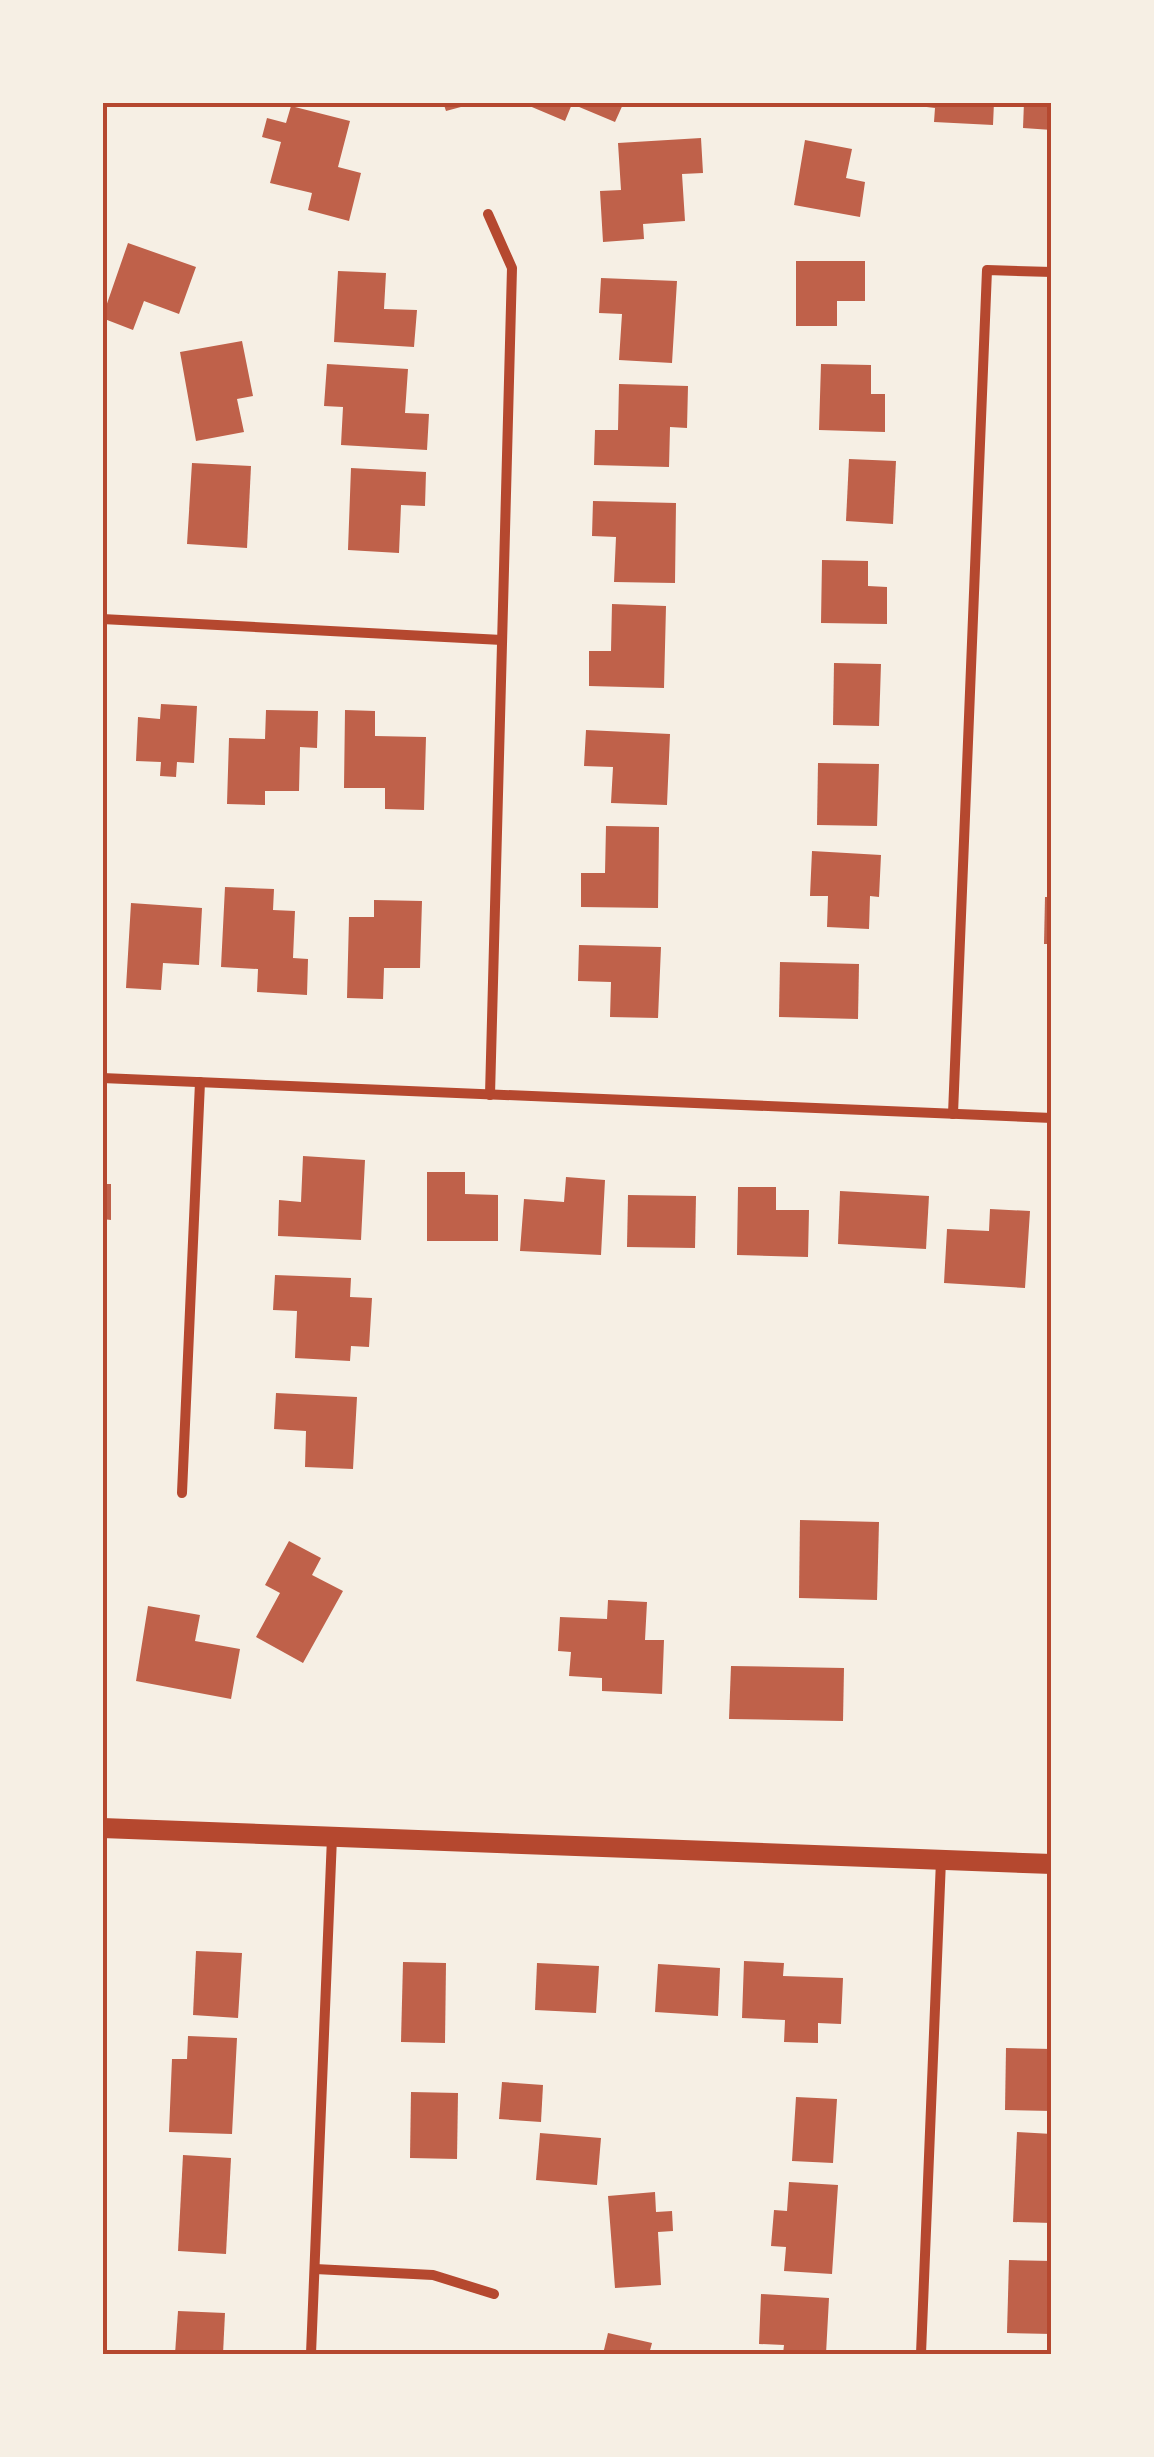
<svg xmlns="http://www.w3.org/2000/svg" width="1154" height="2457" viewBox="0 0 1154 2457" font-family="Poppins,sans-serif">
  <rect width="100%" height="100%" fill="#f6efe4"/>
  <!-- building -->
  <g fill="#bf614a">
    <path d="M443,102H472V104L446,111Z"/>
    <path d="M520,102H624L615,122L572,104L565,121Z"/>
    <path d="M885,102H994L993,125L934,122L935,108Z"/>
    <path d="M1024,102H1052V130L1023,128Z"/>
    <path d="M291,106L350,121L338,167L361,173L349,221L308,210L312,193L270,183L281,142L262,137L267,118L286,123Z"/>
    <path d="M701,138L703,173L682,174L685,221L643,224L644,239L603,242L600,191L621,190L618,143Z"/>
    <path d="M805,140L852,149L846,178L865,182L860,217L794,205Z"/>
    <path d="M128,243L196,267L179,314L144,301L133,330L102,318Z"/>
    <path d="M796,261H865V301H837V326H796Z"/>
    <path d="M338,271L386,273L384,309L417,310L414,347L334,342Z"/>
    <path d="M601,278L677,281L672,363L619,360L622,314L599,313Z"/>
    <path d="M242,341L253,396L237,399L244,432L196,441L180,352Z"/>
    <path d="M327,364L408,369L405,413L429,414L427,450L341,445L343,407L324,406Z"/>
    <path d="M821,364L871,365V394H885V432L819,430Z"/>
    <path d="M619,384L688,386L687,428L670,427L669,467L594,465L595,430H618Z"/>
    <path d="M849,459L896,461L893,524L846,521Z"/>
    <path d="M192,463L251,466L247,548L187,544Z"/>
    <path d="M351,468L426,472L425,506L401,505L399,553L348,550Z"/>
    <path d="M593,501L676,503L675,583L614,582L616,537L592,536Z"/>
    <path d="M822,560L868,561V586L887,587V624L821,623Z"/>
    <path d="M612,604L666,606L664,688L589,686V651H611Z"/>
    <path d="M834,663L881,664L879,726L833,725Z"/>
    <path d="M161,704L197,706L194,763L177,762L176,777L160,776L161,762L136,761L138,717L160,719Z"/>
    <path d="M266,710L318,711L317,748L300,747L299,791H265V805L227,804L229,738L265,739Z"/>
    <path d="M345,710L375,711V736L426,737L424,810L385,809V788H344Z"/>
    <path d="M586,730L670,734L667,805L611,803L613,767L584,766Z"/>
    <path d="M818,763L879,764L877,826L817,825Z"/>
    <path d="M606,826L659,827L658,908L581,907V873H605Z"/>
    <path d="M812,851L881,855L879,897L870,896L869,929L827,927L828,896H810Z"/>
    <path d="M225,887L274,889L273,910L295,911L293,958L308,959L307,995L257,992L258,969L221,967Z"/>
    <path d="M1045,897H1052V944H1044Z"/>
    <path d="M374,900L422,901L420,968H384L383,999L347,998L349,917H374Z"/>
    <path d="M131,903L202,908L199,965L163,963L161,990L126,988Z"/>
    <path d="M579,945L661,947L658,1018L610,1017L611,982L578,981Z"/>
    <path d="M780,962L859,964L858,1019L779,1017Z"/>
    <path d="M303,1156L365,1160L361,1240L278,1236L279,1200L301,1202Z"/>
    <path d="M427,1172H465V1194L498,1195V1241H427Z"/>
    <path d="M566,1177L605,1180L601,1255L520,1251L524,1199L564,1202Z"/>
    <path d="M102,1184H111V1220L102,1219Z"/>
    <path d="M738,1187H776V1210H809L808,1257L737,1255Z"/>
    <path d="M840,1191L929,1196L926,1249L838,1244Z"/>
    <path d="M628,1195L696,1196L695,1248L627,1247Z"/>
    <path d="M990,1209L1030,1211L1025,1288L944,1283L947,1229L989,1231Z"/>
    <path d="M102,1268H107L106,1303H102Z"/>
    <path d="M275,1275L351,1278L350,1297L372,1298L369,1347L351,1346L350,1361L295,1358L297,1311L273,1310Z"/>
    <path d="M276,1393L357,1397L353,1469L305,1467L306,1431L274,1429Z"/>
    <path d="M800,1520L879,1522L877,1600L799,1598Z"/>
    <path d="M289,1541L321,1558L312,1575L343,1591L303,1663L256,1637L280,1593L265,1585Z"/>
    <path d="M608,1600L647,1602L645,1640H664L662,1694L602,1691V1678L569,1676L571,1652L558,1651L560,1617L607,1619Z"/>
    <path d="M148,1606L200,1615L195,1641L240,1649L231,1699L136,1681Z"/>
    <path d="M731,1666L844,1668L843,1721L729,1719Z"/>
    <path d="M196,1951L242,1953L238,2018L193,2015Z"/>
    <path d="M744,1961L784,1963L783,1976L843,1978L841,2024L818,2023V2043L784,2042L785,2020L742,2018Z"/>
    <path d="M403,1962L446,1963L445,2043L401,2042Z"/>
    <path d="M537,1963L599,1966L596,2013L535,2010Z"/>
    <path d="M658,1964L720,1968L718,2016L655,2012Z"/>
    <path d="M188,2036L237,2038L232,2134L169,2132L172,2059H187Z"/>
    <path d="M1006,2048L1052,2049V2111L1005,2110Z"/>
    <path d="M502,2082L543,2085L541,2122L499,2119Z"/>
    <path d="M411,2092L458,2093L457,2159L410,2158Z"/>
    <path d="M796,2097L837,2099L833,2163L792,2161Z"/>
    <path d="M1017,2132L1052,2134V2223L1013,2222Z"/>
    <path d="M540,2133L601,2138L597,2185L536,2180Z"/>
    <path d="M183,2155L231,2158L226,2254L178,2251Z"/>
    <path d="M789,2182L838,2185L832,2274L784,2271L786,2247L771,2246L774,2210L787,2211Z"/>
    <path d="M655,2192L656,2212L672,2211L673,2231L658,2232L661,2285L615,2288L608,2196Z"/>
    <path d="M1009,2260L1052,2261V2334L1007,2333Z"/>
    <path d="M761,2294L829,2298L826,2354H783L784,2345L759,2344Z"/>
    <path d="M178,2311L225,2313L223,2354H175Z"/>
    <path d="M608,2333L652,2343L649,2354H603Z"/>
  </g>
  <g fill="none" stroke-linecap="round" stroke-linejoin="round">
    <!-- minor -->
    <g stroke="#b5482f" stroke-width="10">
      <path d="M488,214L512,268L490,1095"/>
      <path d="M102,619L502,640"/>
      <path d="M102,1078L1052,1118"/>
      <path d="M953,1114L987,270L1052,272"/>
      <path d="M182,1493L200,1082"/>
      <path d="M315,2269L433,2275L494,2294"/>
      <path d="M311,2354L332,1837"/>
      <path d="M921,2354L941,1860"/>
    </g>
    <!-- secondary -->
    <path stroke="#b5482f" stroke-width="20" d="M102,1828L1052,1864"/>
  </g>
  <!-- border -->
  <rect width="1154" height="2457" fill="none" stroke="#f6efe4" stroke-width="210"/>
  <rect x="105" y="105" width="944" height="2247" fill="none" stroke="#b5482f" stroke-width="4"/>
</svg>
